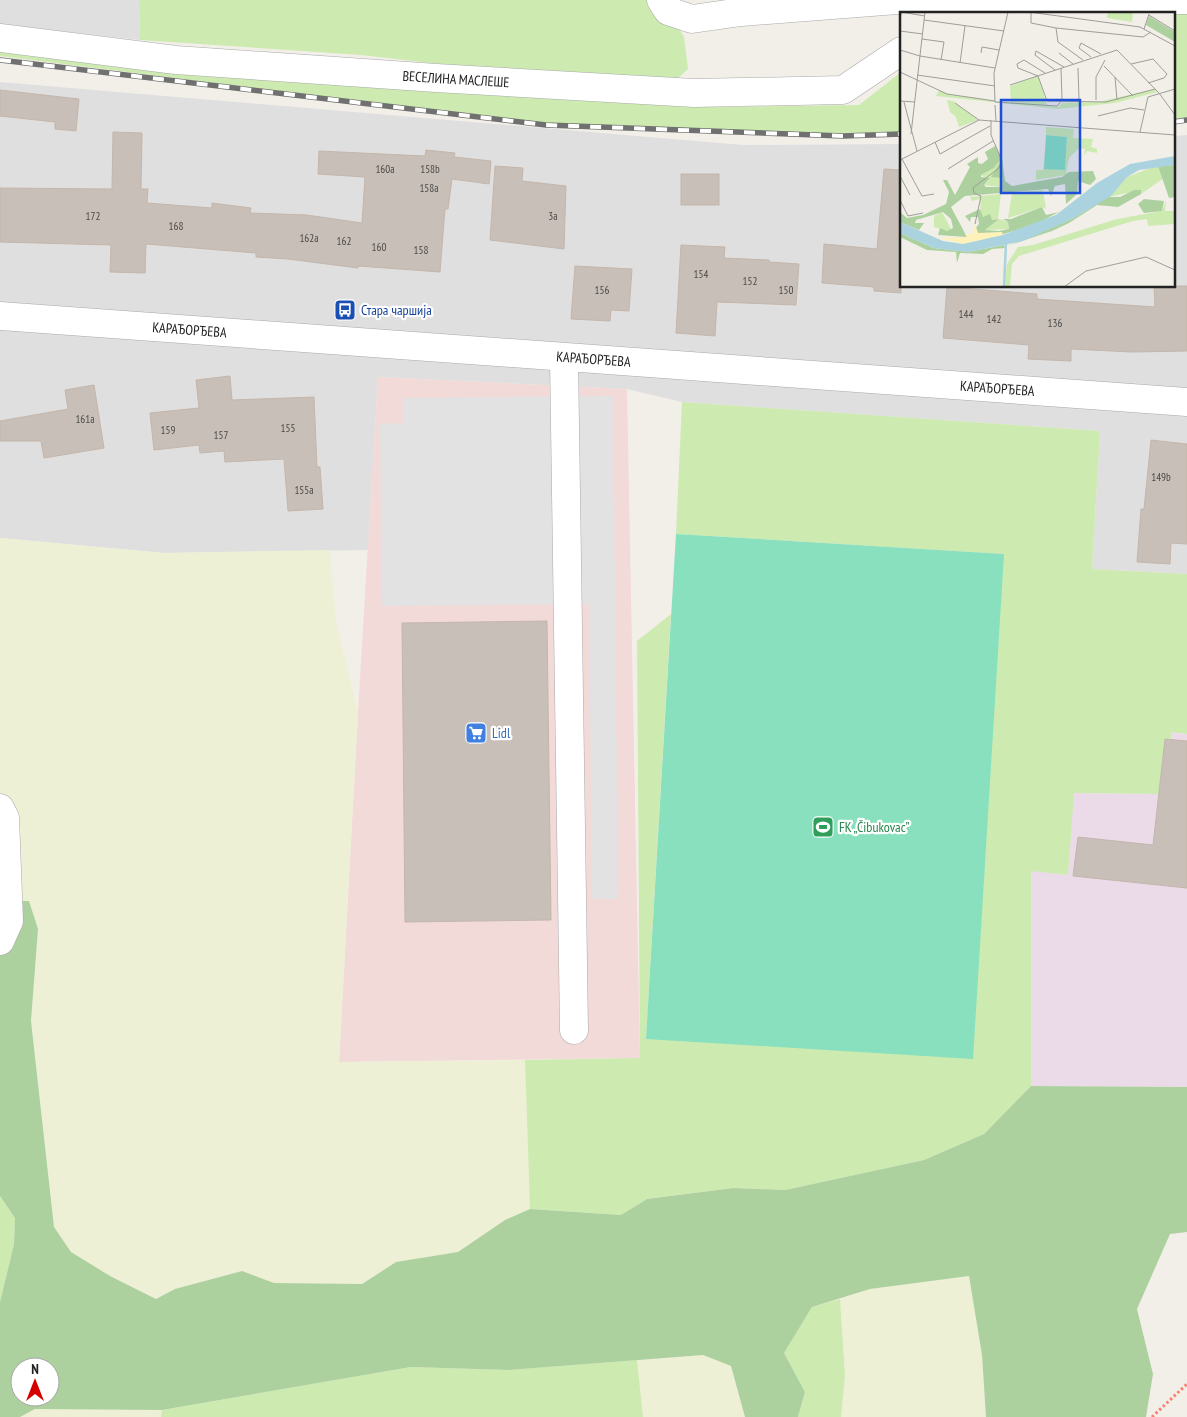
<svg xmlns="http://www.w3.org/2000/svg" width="1187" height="1417" viewBox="0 0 1187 1417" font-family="'PT Sans Narrow',sans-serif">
  <rect width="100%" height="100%" fill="#f2efe9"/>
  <!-- residential -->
  <g fill="#e0dfdf">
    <path d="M0,0H139L140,40L0,24Z"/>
    <path d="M0,82L743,145L901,144V286H1173V136L1187,135V574L1092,569L1100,431L682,402L627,389L378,377L368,550L164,553L0,538Z"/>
  </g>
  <!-- commercial -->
  <path fill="#f2dad9" d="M378,377L627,389L640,1058L339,1062L358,712Z"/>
  <!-- industrial -->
  <path fill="#ebdbe8" d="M1172,732L1187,734V1087L1031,1086V870L1068,875L1073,793L1163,794Z"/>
  <!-- farmland -->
  <g fill="#eef0d5">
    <path d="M0,538L164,553L330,550L336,621L358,712L339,1062L525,1060L530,1209L505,1220L458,1252L396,1262L362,1284L274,1283L242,1271L175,1289L156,1299L110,1276L71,1252L54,1227L31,1021L38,928L8,901L0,829Z"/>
    <path d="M970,1276L982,1355L986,1417H841L845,1375L840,1299L870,1289Z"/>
    <path d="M703,1355L731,1366L745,1417H643L637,1360Z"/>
    <path d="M35,1409L162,1410L161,1417H20Z"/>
  </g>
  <!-- grass -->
  <g fill="#cdebb0">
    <path d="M139,0H661L684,37L688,69L676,80L552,77L361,55L140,40Z"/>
    <path d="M1187,0V120L1173,122V14Z"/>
    <path d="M0,38L708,107L859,105L901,72V134L843,136L546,125L0,56Z"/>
    <path d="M682,402L1100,431L1092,569L1187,574V734L1172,732L1163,794L1074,793L1068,875L1031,871V1086L984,1134L924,1160L785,1190L733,1188L647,1199L621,1215L530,1209L525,1060L640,1058L637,641L671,614L646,1039L1004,554L676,534Z"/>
    <path d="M0,1196L15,1218L14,1244L0,1302Z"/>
    <path d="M840,1299L845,1375L841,1417H798L805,1392L784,1353L812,1307Z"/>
    <path d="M637,1360L643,1417H161L162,1410L411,1367L509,1370Z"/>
  </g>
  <!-- forest -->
  <path fill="#add19e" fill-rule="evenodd" d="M8,901H29L38,929L31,1021L54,1227L71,1252L110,1276L156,1299L175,1289L242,1271L274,1283L362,1284L396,1262L458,1252L505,1220L530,1209L621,1215L647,1199L733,1188L785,1190L924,1160L984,1134L1031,1086L1187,1087V1232L1170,1234L1137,1309L1153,1374L1146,1417H986L982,1355L969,1276L870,1289L812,1307L784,1353L805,1392L798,1417H745L731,1366L703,1355L509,1370L411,1367L162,1410L35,1409L20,1417H0V1302L14,1244L15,1218L0,1196V941ZM20,1367H50V1397H20Z"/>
  <!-- pitch -->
  <path fill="#88e0be" d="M676,534L1004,554L973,1059L646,1039Z"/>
  <!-- parking -->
  <path fill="#e2e2e2" d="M613,396L618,899H592L589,604L382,606L380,424L404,423V398Z"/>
  <!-- building -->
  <g fill="#c7bfb8" stroke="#c4b6ab">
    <path d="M0,90L79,99L76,131L55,129V122L0,116Z"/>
    <path d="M113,132L142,133L141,189H148L147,203L212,208V203L251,208L250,213L307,215L362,223L365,177L318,174L319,151L425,156L426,150L455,153L454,157L491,161L489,184L452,179L448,209H445L440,272L358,266V268L288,259L256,257V253L146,244L145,273L110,272L111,245L0,242V188L112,189Z"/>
    <path d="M495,166L523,168L522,181L566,186L564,249L490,240Z"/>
    <path d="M884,169L901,170V293L874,291V287L822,283L824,244L877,249Z"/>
    <rect x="681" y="174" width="38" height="31"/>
    <path d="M681,245L725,247L724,258L769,260V262L799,264L796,305L717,302L715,336L676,333Z"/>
    <path d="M575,266L632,269L629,311L611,310L610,321L571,319Z"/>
    <path d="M1154,286H1187V351L1132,352L1071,349V361L1028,359L1029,345L943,338L947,287L1037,294V299L1155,307Z"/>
    <path d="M230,376L232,400L314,397L317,467H320L323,509L288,511L284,459L225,462L224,451L200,453L199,445L154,450L150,413L199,408L196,380Z"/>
    <path d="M94,385L104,448L44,458L41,441H0V421L68,409L65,390Z"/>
    <path d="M1151,440L1187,444V544L1171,543L1170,564L1137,562L1141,509H1144Z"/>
    <path d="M547,621L551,920L405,922L402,623Z"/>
    <path d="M1165,739L1187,741V888L1073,876L1078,837L1153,845Z"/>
  </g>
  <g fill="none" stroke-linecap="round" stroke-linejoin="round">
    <!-- minor casing -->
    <g stroke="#a9a9a9" stroke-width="29">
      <g id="minor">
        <path d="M661,0L668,11L692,19L741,12L897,0H1187"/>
        <path id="s1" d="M0,38L176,60L436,78L694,93L843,90L901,51"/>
        <path id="s2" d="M0,316L1187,402"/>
        <path d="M564,358L574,1030"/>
        <path d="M0,808L5,818L9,921L0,941"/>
      </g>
    </g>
    <!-- path -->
    <path stroke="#fa8072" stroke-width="3" stroke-dasharray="2.5 2.5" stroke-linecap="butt" d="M1152,1417L1187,1384"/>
    <!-- minor -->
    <use href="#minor" stroke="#fff" stroke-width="28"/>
    <!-- rail casing -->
    <g stroke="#707070" stroke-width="5.5">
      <g id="rail">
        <path d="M0,60L546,125L843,136L901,134"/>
        <path d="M1173,122L1187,120"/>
      </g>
    </g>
    <!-- rail -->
    <use href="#rail" stroke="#fff" stroke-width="4" stroke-dasharray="11" stroke-linecap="butt"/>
  </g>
  <!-- icons -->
  <defs>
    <g id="bus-square" transform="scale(1.125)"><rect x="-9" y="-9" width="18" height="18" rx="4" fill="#1a4fb4" stroke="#fff"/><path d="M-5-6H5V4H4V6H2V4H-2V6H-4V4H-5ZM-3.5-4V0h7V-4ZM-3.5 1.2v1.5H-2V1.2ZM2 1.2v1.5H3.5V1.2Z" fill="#fff"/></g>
    <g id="supermarket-square" transform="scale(1.125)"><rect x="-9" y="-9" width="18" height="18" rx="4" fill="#3f7fe0" stroke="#fff"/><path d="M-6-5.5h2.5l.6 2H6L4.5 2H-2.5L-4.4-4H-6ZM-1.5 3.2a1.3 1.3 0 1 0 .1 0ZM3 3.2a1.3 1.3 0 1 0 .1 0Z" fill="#fff"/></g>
    <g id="stadium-square" transform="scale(1.125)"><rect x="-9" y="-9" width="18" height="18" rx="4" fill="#2e9e5b" stroke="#fff"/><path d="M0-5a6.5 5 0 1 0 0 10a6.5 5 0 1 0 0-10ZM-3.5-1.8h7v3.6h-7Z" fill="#fff"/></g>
  </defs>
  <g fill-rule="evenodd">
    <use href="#bus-square" x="345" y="310"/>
    <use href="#supermarket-square" x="476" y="733"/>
    <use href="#stadium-square" x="823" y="827"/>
  </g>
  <g text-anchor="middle" stroke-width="4.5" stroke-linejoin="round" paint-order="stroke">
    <!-- number labels -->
    <g font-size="11" fill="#4b4948">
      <text x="385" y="173">160a</text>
      <text x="430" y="173">158b</text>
      <text x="429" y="192">158a</text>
      <text x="93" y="220">172</text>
      <text x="553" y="220">3a</text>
      <text x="176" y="230">168</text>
      <text x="309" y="242">162a</text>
      <text x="344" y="245">162</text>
      <text x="379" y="251">160</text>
      <text x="421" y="254">158</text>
      <text x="701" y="278">154</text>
      <text x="750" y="285">152</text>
      <text x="602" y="294">156</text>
      <text x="786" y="294">150</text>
      <text x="966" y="318">144</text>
      <text x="994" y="323">142</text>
      <text x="1055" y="327">136</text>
      <text x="85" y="423">161a</text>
      <text x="288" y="432">155</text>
      <text x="168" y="434">159</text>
      <text x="221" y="439">157</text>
      <text x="1161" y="481">149b</text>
      <text x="304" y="494">155a</text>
    </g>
    <!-- street labels -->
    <g font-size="14" fill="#222" stroke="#fff">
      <text dy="5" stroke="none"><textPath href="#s1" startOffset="458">ВЕСЕЛИНА МАСЛЕШЕ</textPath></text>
      <text dy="5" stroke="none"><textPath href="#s2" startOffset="190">КАРАЂОРЂЕВА</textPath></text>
      <text dy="5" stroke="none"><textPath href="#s2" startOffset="595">КАРАЂОРЂЕВА</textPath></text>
      <text dy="5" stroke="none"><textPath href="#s2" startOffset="1000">КАРАЂОРЂЕВА</textPath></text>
    </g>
    <!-- transit labels -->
    <g font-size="14" fill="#164399" stroke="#fff" text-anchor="start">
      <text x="361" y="315">Стара чаршија</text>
    </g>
    <!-- shop labels -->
    <g font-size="14" fill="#366cbe" stroke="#fff" text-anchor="start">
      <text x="492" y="738">Lidl</text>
    </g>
    <!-- leisure labels -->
    <g font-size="14" fill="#27864d" stroke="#fff" text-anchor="start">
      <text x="839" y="832">FK „Čibukovac”</text>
    </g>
  </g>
  <!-- overview -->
  <g transform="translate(900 12)">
    <rect width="275" height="275" fill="#f2efe9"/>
    <path d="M208,0H233L232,10L207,6ZM138,64L147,93L111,91L110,74ZM255,77L257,80L215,91L157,97L36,84L39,78L48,82L95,89L158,95L162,91L198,90ZM47,88L53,89L78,108L59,115L56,105L50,100ZM146,115L174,117L173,126L193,127L191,135L197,137V141L187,139L184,144L185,137L179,136L169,146L166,163L136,168V158H143L146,129L144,156L165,158L167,125L146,123ZM102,146L97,164L102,168L101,175L84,173L89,168L81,163L94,156ZM253,155L258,154L264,166L241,182V178L208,185L227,165ZM143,178L146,197L142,195L108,206L112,181ZM101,182L98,207L92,208L81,204L80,187L72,189L70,185ZM266,188L265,199H275V212L248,214L247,207L233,209L119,244L112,252L110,275H105L107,252L118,235L133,233L217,207L262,199ZM42,200L51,217L47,219L34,215V204ZM99,207L108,210L109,217L85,218Z" fill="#cdebb0"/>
    <path d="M249,4L275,20V30L246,13ZM95,134L102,146L94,156L81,163V165L90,166L84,173L86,175H101V166L91,165L102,147L105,169L112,174L162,165L169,160L193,159L196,167L190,173L178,169L177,182L166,192L165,172L155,174L151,184L148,177L65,184L51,195L67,225L38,223L40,216L47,219L53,216L51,207L43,200L16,208L15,211H24L19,218L0,210V200L7,206L23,203L46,192L49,180L43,168H47L55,183L70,155L67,152L78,145V151L82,152L88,147L85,140ZM275,153V185L269,186L258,154ZM234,178H241V182L218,195L197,193L169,211L152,219L107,234L172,207L208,185H220ZM244,187L264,189L262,199L244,201L238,192ZM142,195L146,203L159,200L134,213L86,227L87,222L78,221L75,217L79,212L78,205H71L70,210L65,204L80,197L83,205L90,202L92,208L99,207L85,218L99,219L109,217L108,210L103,207H111ZM0,221L34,236L68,240L104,233L105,236L92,237L83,242L60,241L57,251L56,240L27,238L0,225Z" fill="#add19e"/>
    <path d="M75,212L78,221L102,220L103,223L63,232L38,226L67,225L65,222H73Z" fill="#fff1ba"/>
    <path d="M146,123L167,125L165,158L144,157Z" fill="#88e0be"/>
    <path d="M275,144V153L239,158L227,165L211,184L172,207L123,229L68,240L34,236L0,221V210L43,229L63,232L103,223L156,203L197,171L230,152Z" fill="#aad3df"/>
    <path fill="none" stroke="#aad3df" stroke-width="2.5" d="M104,275L106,231"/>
    <path fill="none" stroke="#9f9d99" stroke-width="1" d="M108,0L94,61L95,90L157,94L162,88L161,56M129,0L240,15L275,34M131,1V11L156,16L243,25L251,20M249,3L275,19M24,8L104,19M0,10L1,0L25,4M156,16L158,30L183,48M244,17L249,2M0,19L23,22M22,27L44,30L41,48M0,38L20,44L95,56M81,41L82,35L99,38M159,41L173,52M191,45L179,36L181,31L201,42M60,51L65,14M231,52L253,47L267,62L264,66L248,71M204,54L233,84M178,56L179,88M155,58L135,43L136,39L164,55M0,60L47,82L95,89M145,61L124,48L117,52L118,56L138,64L147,89L206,90L255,77M17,63L95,74M215,65L217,88M110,73L217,38L259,81L275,103M196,88V65L205,48M0,89L15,90M4,90L17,139M55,91L79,108M95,93L96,109M198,104L230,96L244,98M240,120L248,85L275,77M11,122L25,0M35,130L40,142L90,114M2,147L22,184L34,182M0,148L79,108L275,123M48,157L93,129M0,164L10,183M0,188L8,204L23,201M75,212L81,184L74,181L73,176L99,156L102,149L91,123V108M164,275L186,259L246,245L275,258"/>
    <path fill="#1d4ed8" fill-opacity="0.15" stroke="#1d4ed8" stroke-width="2.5" d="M101,88H180V181H101Z"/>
    <rect width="275" height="275" fill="none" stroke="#222" stroke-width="2.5"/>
  </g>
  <!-- north arrow -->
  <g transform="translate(35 1382)"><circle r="24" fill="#ffffff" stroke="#a7a7a7"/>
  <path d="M0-4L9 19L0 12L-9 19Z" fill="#d40000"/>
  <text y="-8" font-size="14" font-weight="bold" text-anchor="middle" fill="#222222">N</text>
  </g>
</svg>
